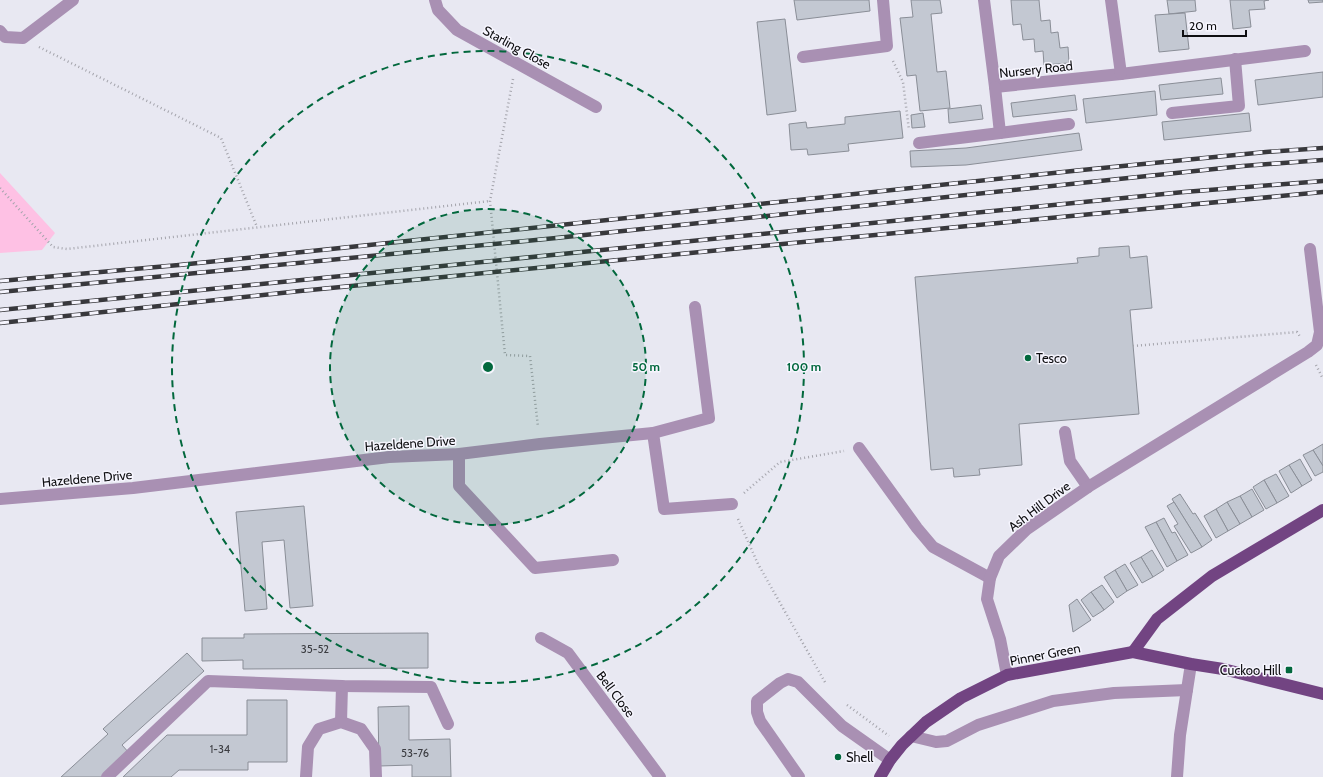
<svg xmlns="http://www.w3.org/2000/svg" width="1323" height="777" viewBox="0 0 1323 777" font-family="Cabin,sans-serif">
  <rect width="100%" height="100%" fill="#e8e8f2"/>
  <!-- green -->
  <path fill="#fec1e4" d="M0,173L55,233L42,250L0,253Z"/>
  <!-- building -->
  <g fill="#c3c8d2" stroke="#8a8e97">
    <path d="M794,0H869L870,11L797,20Z"/>
    <path d="M911,0H940L942,13L931,14L937,72L946,71L950,108L920,111L916,75L907,76L900,18L913,17Z"/>
    <path d="M1011,0H1039L1041,21L1050,20L1051,33L1058,32L1060,48L1068,47L1069,63L1044,65L1043,51L1035,52L1034,39L1023,40L1021,24L1013,25Z"/>
    <path d="M1167,0H1195L1196,11L1169,14Z"/>
    <path d="M1230,0H1269L1264,1L1265,9L1249,10L1251,27L1233,29Z"/>
    <path d="M1308,0H1323V2L1309,3Z"/>
    <path d="M1185,13L1189,49L1159,52L1155,15Z"/>
    <path d="M785,19L796,111L767,115L757,22Z"/>
    <path d="M1323,72V97L1258,105L1255,80Z"/>
    <path d="M1221,78L1223,94L1161,100L1159,85Z"/>
    <path d="M1155,91L1157,115L1086,123L1083,99Z"/>
    <path d="M1075,95L1077,110L1013,117L1011,103Z"/>
    <path d="M981,105L983,119L949,123L948,109Z"/>
    <path d="M900,111L903,138L848,144L849,151L808,155L807,149L791,150L789,124L806,122L807,128L845,124V117Z"/>
    <path d="M923,113L925,127L912,128L911,115Z"/>
    <path d="M1249,113L1251,131L1164,140L1162,122Z"/>
    <path d="M1079,133L1082,150L966,165L911,167L910,151L966,148Z"/>
    <path d="M1129,246L1130,258L1147,256L1152,308L1130,310L1139,414L1019,424L1022,465L979,469L980,475L954,477L953,468L931,470L915,277L1078,263L1077,258L1099,256V248Z"/>
    <path d="M1323,444V466L1313,450Z"/>
    <path d="M1313,450L1323,466V472L1315,476L1303,455Z"/>
    <path d="M1300,459L1312,480L1302,486L1289,465Z"/>
    <path d="M1289,465L1302,486L1291,493L1279,471Z"/>
    <path d="M1276,474L1289,496L1277,503L1264,480Z"/>
    <path d="M1264,480L1277,503L1266,509L1253,487Z"/>
    <path d="M1252,489L1264,510L1252,517L1240,496Z"/>
    <path d="M1180,494L1193,514L1195,513L1212,540L1202,547L1172,499Z"/>
    <path d="M1240,496L1252,517L1240,524L1227,502Z"/>
    <path d="M1174,502L1202,547L1191,553L1174,526L1178,524L1167,506Z"/>
    <path d="M1227,502L1240,524L1228,531L1216,509Z"/>
    <path d="M304,506L313,606L290,608L284,540L262,542L267,609L245,611L236,512Z"/>
    <path d="M1216,509L1228,531L1216,538L1204,516Z"/>
    <path d="M1164,518L1172,533L1175,532L1188,555L1177,561L1156,522Z"/>
    <path d="M1156,522L1177,561L1167,567L1145,527Z"/>
    <path d="M1152,550L1164,570L1153,577L1141,557Z"/>
    <path d="M1141,557L1153,577L1142,583L1130,563Z"/>
    <path d="M1125,564L1138,585L1127,591L1115,570Z"/>
    <path d="M1115,570L1127,591L1117,598L1104,577Z"/>
    <path d="M1102,585L1114,602L1104,610L1091,592Z"/>
    <path d="M1091,592L1104,610L1093,617L1081,600Z"/>
    <path d="M1077,599L1091,620L1073,632L1069,605Z"/>
    <path d="M428,633V668L243,669V660L202,661V638H244V634Z"/>
    <path d="M187,653L204,671L122,745L130,754L105,777H61L108,734L103,729Z"/>
    <path d="M247,700H287V762H248V770H179L171,777H123L167,735H247Z"/>
    <path d="M409,706V740L450,739L451,777H412V765L379,766L378,707Z"/>
  </g>
  <g fill="none" stroke-linecap="round" stroke-linejoin="round">
    <!-- path -->
    <g stroke="#a4a4ac" stroke-width="2.5" stroke-dasharray="1 3" stroke-linecap="butt">
      <path d="M39,47L221,138L257,227"/>
      <path d="M893,61L903,82L909,130"/>
      <path d="M513,79L490,201L505,355L530,356L538,427"/>
      <path d="M0,188L53,247L67,249L490,201"/>
      <path d="M1133,346L1297,332L1301,338"/>
      <path d="M1316,365L1323,379"/>
      <path d="M744,493L780,462L844,451"/>
      <path d="M738,519L758,564L826,684"/>
      <path d="M847,705L889,736"/>
    </g>
    <!-- minor -->
    <g stroke="#a990b3" stroke-width="12">
      <path d="M435,0L438,10L457,30L596,107"/>
      <path d="M984,0L995,87L1121,74L1305,51"/>
      <path d="M1111,0L1121,74"/>
      <path d="M0,31L5,37L23,38L73,0"/>
      <path d="M803,57L887,46L883,0"/>
      <path d="M995,87L1000,133L1069,124"/>
      <path d="M1172,113L1239,106L1235,59"/>
      <path d="M919,143L1000,133"/>
      <path d="M1065,432L1070,461L1088,487"/>
      <path d="M653,433L664,509L732,504"/>
      <path d="M859,448L917,528L933,547L990,578"/>
      <path d="M459,454V486L535,568L613,560"/>
      <path d="M0,499L133,488L389,457L459,454L540,444L653,433L709,418L695,307"/>
      <path d="M541,638L568,653L660,777"/>
      <path d="M1007,675L1000,639L987,599L990,578L999,556L1027,529L1088,487L1308,352L1317,345L1320,332L1310,249"/>
      <path d="M341,722L342,686"/>
      <path d="M911,736L936,742L947,741L978,725L1053,701L1114,693L1187,690"/>
      <path d="M107,777L208,681L342,686L431,687L448,724"/>
      <path d="M306,777L308,747L319,729L341,722L361,729L375,749L376,777"/>
      <path d="M799,777L760,721L757,712V701L780,683L788,679L798,682L842,726L890,760"/>
      <path d="M1177,777L1180,735L1191,664"/>
    </g>
    <!-- major -->
    <g stroke="#724482" stroke-width="12">
      <path d="M1133,652L1157,619L1212,576L1323,510"/>
      <path d="M880,777L890,760L902,745L926,722L961,698L1007,675L1133,652L1191,664L1223,669L1323,694"/>
    </g>
    <!-- rail casing -->
    <g stroke="#38383c" stroke-width="4.5">
      <g id="rail">
        <path d="M0,281L179,265L1082,170L1266,152L1323,148"/>
        <path d="M0,292L556,238L1243,166L1323,160"/>
        <path d="M0,310L1184,192L1323,181"/>
        <path d="M0,323L300,291L1009,222L1323,192"/>
      </g>
    </g>
    <!-- rail -->
    <use href="#rail" stroke="#f6f5fe" stroke-width="3" stroke-dasharray="9" stroke-linecap="butt"/>
  </g>
  <!-- distance rings -->
  <circle cx="488" cy="367" r="158" fill="#02683d" fill-opacity=".12"/>
  <g fill="none" stroke="#02683d" stroke-width="2" stroke-dasharray="7 5">
    <circle cx="488" cy="367" r="158"/>
    <circle cx="488" cy="367" r="316"/>
  </g>
  <!-- markers -->
  <g fill="#02683d" stroke="#f6f5fe" stroke-width="1.5">
    <circle cx="1028" cy="358" r="4"/>
    <rect x="1285" y="666" width="8" height="8" rx="2"/>
    <circle cx="838" cy="757" r="4"/>
  </g>
  <g text-anchor="middle" stroke-width="3" stroke-linejoin="round" paint-order="stroke">
    <!-- number labels -->
    <g font-size="11" fill="#3b3c41">
      <text x="315" y="653">35-52</text>
      <text x="220" y="753">1-34</text>
      <text x="415" y="757">53-76</text>
    </g>
    <!-- street labels -->
    <g font-size="13" fill="#0e0e11" stroke="#f6f5fe">
      <text transform="translate(517 47) rotate(29)" y="5">Starling Close</text>
      <text transform="translate(1036 69) rotate(-6)" y="5">Nursery Road</text>
      <text transform="translate(410 443) rotate(-4)" y="5">Hazeldene Drive</text>
      <text transform="translate(87 478) rotate(-5)" y="5">Hazeldene Drive</text>
      <text transform="translate(1039 506) rotate(-37)" y="5">Ash Hill Drive</text>
      <text transform="translate(1045 654) rotate(-11)" y="5">Pinner Green</text>
      <text transform="translate(616 694) rotate(53)" y="5">Bell Close</text>
    </g>
    <!-- poi labels -->
    <g font-size="13" fill="#0e0e11" stroke="#f6f5fe" text-anchor="start">
      <text x="1036" y="363">Tesco</text>
      <text x="1281" y="675" text-anchor="end">Cuckoo Hill</text>
      <text x="846" y="762">Shell</text>
    </g>
  </g>
  <circle cx="488" cy="367" r="6" fill="#02683d" stroke="#f6f5fe" stroke-width="2"/>
  <g font-size="12" text-anchor="middle" font-weight="bold" fill="#02683d" stroke="#f6f5fe" stroke-width="3" stroke-linejoin="round" paint-order="stroke">
    <text x="646" y="371">50 m</text>
    <text x="804" y="371">100 m</text>
  </g>
  <!-- scale -->
  <path d="M1183 30v6h63v-6" fill="none" stroke="#0e0e11" stroke-width="2"/>
  <text x="1189" y="30" font-size="12" fill="#0e0e11" stroke="#f6f5fe" stroke-width="3" paint-order="stroke">20 m</text>
</svg>
